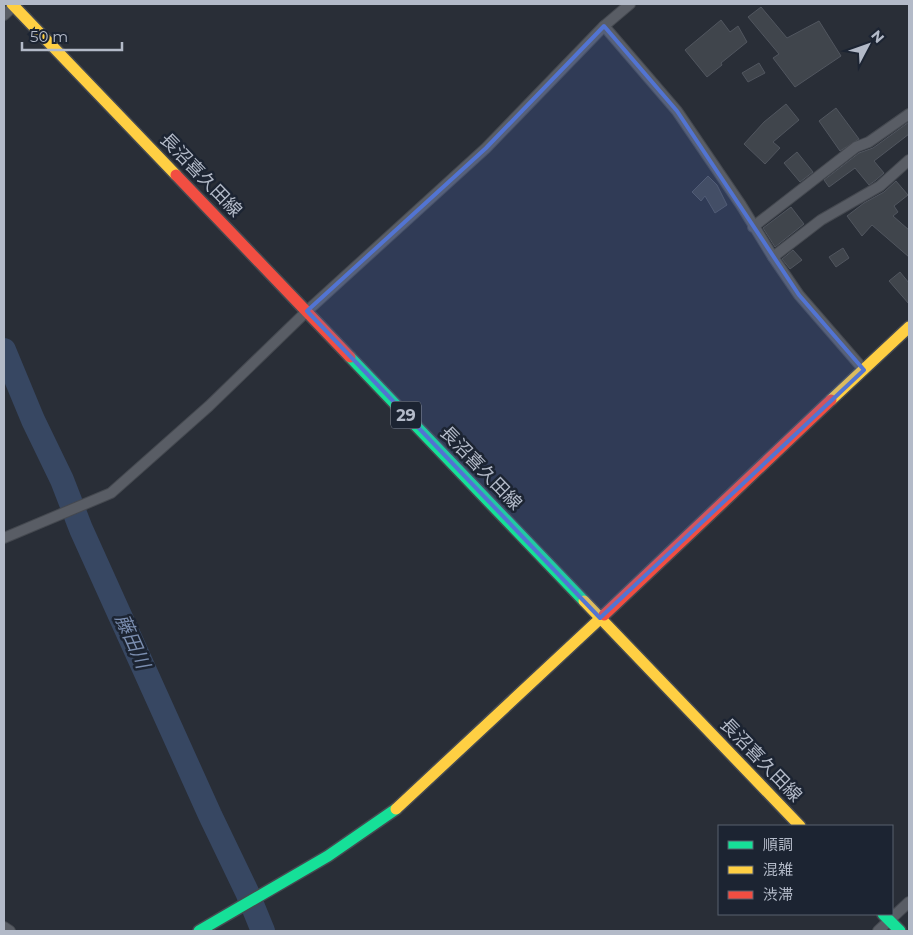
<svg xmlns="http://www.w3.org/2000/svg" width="913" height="935" viewBox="0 0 913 935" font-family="Montserrat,'Noto Sans JP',sans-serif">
  <rect width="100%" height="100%" fill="#292e37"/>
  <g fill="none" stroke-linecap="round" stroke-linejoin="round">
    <!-- river -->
    <path stroke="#374762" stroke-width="24" d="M4,350L33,420L62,480L81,529L210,815L247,892L263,931"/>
  </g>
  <!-- building -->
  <g fill="#40454c" stroke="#51565f">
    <path d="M761,7L787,38L819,21L841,56L795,87L773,58L779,54L748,17Z"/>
    <path d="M721,20L730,32L738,26L747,42L721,63L722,65L707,77L685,50Z"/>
    <path d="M759,63L765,73L748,82L742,73Z"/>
    <path d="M786,104L799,120L773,142L780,148L765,164L744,144L764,122Z"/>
    <path d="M836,108L859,139L840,151L819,121Z"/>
    <path d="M909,122V134L874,161L884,173L876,180L869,185L855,168L829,187L824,180L859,153L873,148Z"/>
    <path d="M797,152L813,172L800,182L784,163Z"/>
    <path d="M708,176L717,185L727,205L715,213L705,196L701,201L692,192Z"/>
    <path d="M896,181L908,195L894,206L898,212L893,216L909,230V257L872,225L862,236L847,216L864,203L884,192Z"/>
    <path d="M791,207L804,224L775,247L763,228Z"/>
    <path d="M843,248L849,258L836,267L829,257Z"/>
    <path d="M793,250L802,260L790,269L782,259Z"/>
    <path d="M900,272L909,283V304L889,281Z"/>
  </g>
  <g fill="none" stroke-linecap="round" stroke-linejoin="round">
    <!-- street casing -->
    <g stroke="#454950" stroke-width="12">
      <g id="street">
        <path d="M4,15L16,4"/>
        <path d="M604,26L677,111L741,205L773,257L799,295L864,370"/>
        <path d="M753,227L856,147L869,142L909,114"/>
        <path d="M773,257L821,220L880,186L909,160"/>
        <path d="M4,538L111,493L209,406L307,311L486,148L604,26L630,4"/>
        <path d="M4,927L10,931"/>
        <path d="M878,931L909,902"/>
      </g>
    </g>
    <!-- fast casing -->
    <g stroke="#454950" stroke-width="14">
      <g id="fast">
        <path d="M350,357L584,601"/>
        <path d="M883,914L900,931"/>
        <path d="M199,931L328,856L396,809"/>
      </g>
    </g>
    <!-- slow casing -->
    <g stroke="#454950" stroke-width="14">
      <g id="slow">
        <path d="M12,4L176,175"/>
        <path d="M831,400L909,327"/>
        <path d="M584,601L800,826"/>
        <path d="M396,809L604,615"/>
      </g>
    </g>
    <!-- jam casing -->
    <g stroke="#454950" stroke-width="14">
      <g id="jam">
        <path d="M176,175L350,357"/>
        <path d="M604,615L831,400"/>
      </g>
    </g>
    <!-- street -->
    <use href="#street" stroke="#595d65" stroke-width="10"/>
    <!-- fast -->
    <use href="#fast" stroke="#16e098" stroke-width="11"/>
    <!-- slow -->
    <use href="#slow" stroke="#ffcf43" stroke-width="11"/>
    <!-- jam -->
    <use href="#jam" stroke="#f24e42" stroke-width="11"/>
  </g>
  <!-- marked area -->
  <path fill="#5274d2" fill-opacity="0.2" stroke="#5274d2" stroke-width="4" stroke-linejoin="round" d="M604,26L677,111L799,295L864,370L600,618L307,311L486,148Z"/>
  <g text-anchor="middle" stroke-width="5" stroke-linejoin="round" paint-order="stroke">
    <!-- shield labels -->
    <rect fill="#1c2432" stroke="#868d9b" stroke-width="1" x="391" y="401.5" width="30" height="27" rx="4"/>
    <g font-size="16" font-weight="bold" fill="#b3bac8">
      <text x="406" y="421">29</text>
    </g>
    <!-- street labels -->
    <g font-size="18" fill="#b3bac8" stroke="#1c2432">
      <text transform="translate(201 175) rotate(46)" y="6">長沼喜久田線</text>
      <text transform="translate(481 468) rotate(46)" y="6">長沼喜久田線</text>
      <text transform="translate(761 760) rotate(46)" y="6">長沼喜久田線</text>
    </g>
    <!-- water labels -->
    <g font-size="19" font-style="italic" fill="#7b8eb0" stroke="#1c2432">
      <text transform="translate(133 641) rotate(66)" y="7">藤田川</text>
    </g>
  </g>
  <!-- border -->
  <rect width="913" height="935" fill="none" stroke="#b3bac8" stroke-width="10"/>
  <!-- legend -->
  <rect x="718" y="825" width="175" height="90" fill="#1c2432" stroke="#58606e"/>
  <rect x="728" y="841" width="25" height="8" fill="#16e098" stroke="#58606e"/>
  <text x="763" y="850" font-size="15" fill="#b3bac8">順調</text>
  <rect x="728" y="866" width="25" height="8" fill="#ffcf43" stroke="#58606e"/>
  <text x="763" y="875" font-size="15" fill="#b3bac8">混雑</text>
  <rect x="728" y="891" width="25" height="8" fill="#f24e42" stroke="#58606e"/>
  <text x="763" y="900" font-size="15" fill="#b3bac8">渋滞</text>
  <!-- north arrow -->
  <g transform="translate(868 45) rotate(49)" stroke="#1c2432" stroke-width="4" paint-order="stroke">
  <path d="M0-4L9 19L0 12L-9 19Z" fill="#b3bac8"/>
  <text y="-8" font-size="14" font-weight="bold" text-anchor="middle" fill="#b3bac8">N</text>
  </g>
  <!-- scale -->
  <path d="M22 42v8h100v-8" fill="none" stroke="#b3bac8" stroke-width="2.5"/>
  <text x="30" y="42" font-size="15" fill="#b3bac8" stroke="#1c2432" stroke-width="4" paint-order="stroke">50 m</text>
</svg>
